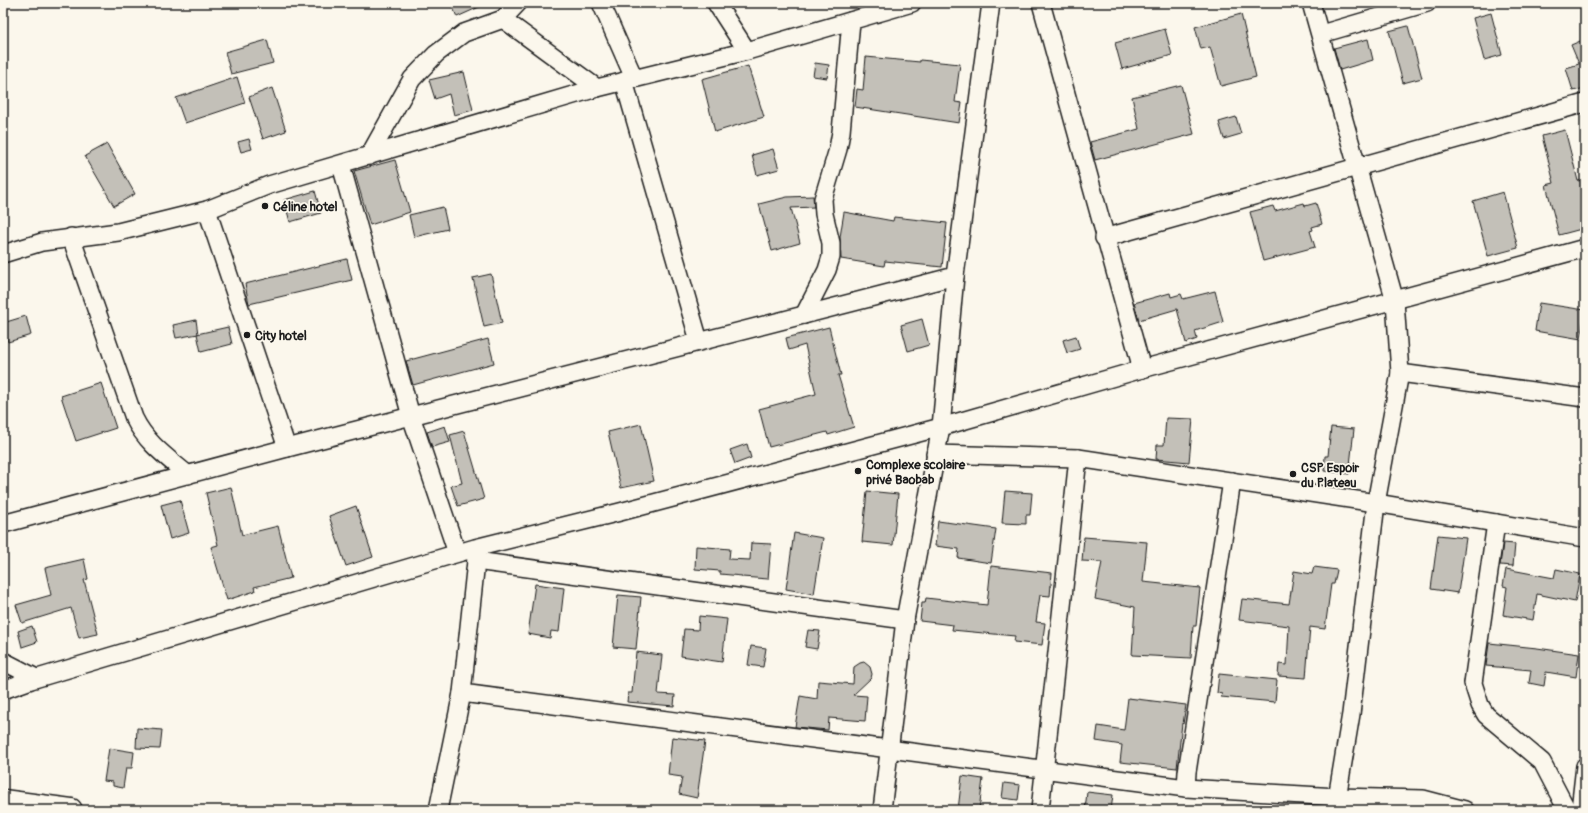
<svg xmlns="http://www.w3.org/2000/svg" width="1588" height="813" viewBox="0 0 1588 813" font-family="Pangolin,sans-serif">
  <rect width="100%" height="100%" fill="#fbf7ec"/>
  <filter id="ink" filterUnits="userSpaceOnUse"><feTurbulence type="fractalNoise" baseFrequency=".025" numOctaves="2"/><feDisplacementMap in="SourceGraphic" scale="8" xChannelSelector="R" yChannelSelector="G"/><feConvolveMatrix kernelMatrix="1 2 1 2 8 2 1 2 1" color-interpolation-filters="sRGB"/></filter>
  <g filter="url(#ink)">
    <!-- building -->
    <g fill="#c3c0b8" stroke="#1c1c1c">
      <path d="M451,3H488L457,17Z"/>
      <path d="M1491,13L1502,55L1484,60L1473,18Z"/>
      <path d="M1241,14L1256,77L1221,86L1210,47L1201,49L1195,27Z"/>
      <path d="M1408,26L1422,78L1403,83L1389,31Z"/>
      <path d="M1165,29L1172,55L1122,69L1115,43Z"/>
      <path d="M1368,39L1373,60L1340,70L1334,48Z"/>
      <path d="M1585,39V88L1573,91L1566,68L1579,64L1571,45Z"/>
      <path d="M267,40L273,63L231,74L225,52Z"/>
      <path d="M866,57L920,62V60L960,64L955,102L962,103L959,123L855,107L857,89L863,90Z"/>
      <path d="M815,63L829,65L827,78L813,76Z"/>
      <path d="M748,66L764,117L715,132L702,79Z"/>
      <path d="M464,72L473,110L454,115L449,94L435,99L429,80Z"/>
      <path d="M237,77L245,103L185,123L176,98Z"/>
      <path d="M1181,85L1194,134L1095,160L1090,142L1139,129L1132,97Z"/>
      <path d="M272,88L286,131L263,139L249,97Z"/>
      <path d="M1236,117L1241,134L1224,139L1219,122Z"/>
      <path d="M1565,130L1578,181L1585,179V228L1559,235L1546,185L1554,183L1542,136Z"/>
      <path d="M249,139L252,149L241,152L238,142Z"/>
      <path d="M107,144L135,194L114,206L85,156Z"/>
      <path d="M773,149L779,169L757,175L752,155Z"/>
      <path d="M395,160L410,212L370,225L354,171Z"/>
      <path d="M315,191L321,213L290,222L284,200Z"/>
      <path d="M1503,192L1518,248L1488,256L1473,201Z"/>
      <path d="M813,196L814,207L791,208L800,243L772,251L759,204L787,197Z"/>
      <path d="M1304,203L1305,206L1316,203L1322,224L1312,227L1313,230L1310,231L1315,247L1263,261L1250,212L1273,206L1275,211Z"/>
      <path d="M443,207L448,229L414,237L409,215Z"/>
      <path d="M844,212L893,221L894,217L947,223L942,267L885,261L884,266L841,259L840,237Z"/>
      <path d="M347,259L352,280L249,304L245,284Z"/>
      <path d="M491,274L502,323L484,327L473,278Z"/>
      <path d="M1215,291L1223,322L1195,331L1197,339L1186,343L1177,309L1139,320L1134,303L1170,293L1171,297L1181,294L1183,299Z"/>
      <path d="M1539,303L1585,310L1581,339L1535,331Z"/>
      <path d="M26,316L31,335L8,342L3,323Z"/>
      <path d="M922,319L929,345L908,351L901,325Z"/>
      <path d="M196,320L198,334L176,338L173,325Z"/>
      <path d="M228,327L232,344L201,352L197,334Z"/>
      <path d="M829,327L841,375H838L854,427L828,435L827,432L769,447L759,409L816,394L805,345L789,350L786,338Z"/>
      <path d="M1076,336L1080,349L1067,353L1063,340Z"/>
      <path d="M488,339L494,363L413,385L406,361Z"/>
      <path d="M101,383L116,428L76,441L61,396Z"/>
      <path d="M1166,418L1193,419L1189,462L1156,459L1157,445H1164Z"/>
      <path d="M641,424L654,481L621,488L608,432Z"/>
      <path d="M445,426L450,442L432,447L427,432Z"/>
      <path d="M1331,427L1354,429L1349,474L1324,471L1325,456H1328Z"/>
      <path d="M464,431L484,499L458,506L451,486L462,483L450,435Z"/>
      <path d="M747,444L751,458L735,464L730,450Z"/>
      <path d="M231,487L242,535L278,526L291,578L254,587L255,591L227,600L211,547L218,545L206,493Z"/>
      <path d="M867,491L898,494L893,545L862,542Z"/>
      <path d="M1005,491L1032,493L1030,515H1026V524L1002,523Z"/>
      <path d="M180,500L189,533L170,539L161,505Z"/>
      <path d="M356,506L373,557L346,566L329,516Z"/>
      <path d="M938,521L996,529L991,563L958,558L959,549L935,546Z"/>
      <path d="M794,533L823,538L814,594L786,589Z"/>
      <path d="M1438,535L1466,538L1458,593L1431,589Z"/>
      <path d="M1084,537L1147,542L1143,582L1200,588L1196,626H1193L1191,658L1132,655L1135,607L1095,599L1102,562L1082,561Z"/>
      <path d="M751,543L771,544L768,579L742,577V576L720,574V571L695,569L696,546L730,549L729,559L750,560Z"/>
      <path d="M1503,543L1515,544L1513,566L1500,565Z"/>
      <path d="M84,559L88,579L84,580L98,634L79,638L71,608L22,623L16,605L51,595L45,568Z"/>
      <path d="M991,566L1052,573L1050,596L1040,595L1036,622L1045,623L1042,645L1014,642L1015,636L952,630L953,625L920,621L922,603H925L926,598L987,605Z"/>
      <path d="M1314,567L1337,570L1334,584H1331L1325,629L1310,627L1306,678L1278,676L1279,664L1287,665L1289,626L1239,620L1242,599L1289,604L1294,571L1312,574Z"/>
      <path d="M1506,569L1554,578L1556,569L1580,574L1575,602L1537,594L1533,620L1503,615L1507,587L1503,586Z"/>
      <path d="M535,584L564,588L559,632L551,631L550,638L528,634Z"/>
      <path d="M618,595L641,597L636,649L613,647Z"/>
      <path d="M699,616L727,619L722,662L681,656L684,629L698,630Z"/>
      <path d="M32,626L37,642L22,647L18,631Z"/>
      <path d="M808,630L820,631L817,649L805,647Z"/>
      <path d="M1489,643L1537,648L1579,654L1576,677L1546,672L1544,686L1529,683L1531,670L1486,666Z"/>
      <path d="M751,646L766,648L763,667L748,665Z"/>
      <path d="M636,652L662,655L658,694L675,695L674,706L627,702L628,693H632Z"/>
      <path d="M864,662L870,667L872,674L871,678L853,695L867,696L865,721L829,718L828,730L795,727L800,696L817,699L818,681L853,684L854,667L860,663Z"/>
      <path d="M1219,674L1277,680L1275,702L1221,697L1222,694L1217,693Z"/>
      <path d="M1128,698L1186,705L1183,724L1182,723L1177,768L1120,762L1122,745L1096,741L1098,726L1124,730Z"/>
      <path d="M137,728L162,730L160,749L136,748Z"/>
      <path d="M672,737L705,741L697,798L679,794L682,777L668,775Z"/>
      <path d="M109,748L134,752L132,768H126L123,788L113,786V782L104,781Z"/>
      <path d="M962,776L983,779L979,810H958Z"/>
      <path d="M1004,783L1020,785L1018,800L1002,798Z"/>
      <path d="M1087,792L1113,795L1111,810H1085Z"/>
    </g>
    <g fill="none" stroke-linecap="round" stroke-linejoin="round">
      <!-- minor casing -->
      <g stroke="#1c1c1c" stroke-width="20">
        <g id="minor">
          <path d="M601,3L634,78"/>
          <path d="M716,3L747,51"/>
          <path d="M1041,3L1142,369"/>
          <path d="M1311,3L1395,301L1400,373L1376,503L1351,714L1335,810"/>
          <path d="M503,19L597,88"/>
          <path d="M1321,34L1427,3"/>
          <path d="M624,81L699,341"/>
          <path d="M369,156L412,79L436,54L464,33L503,19L518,3"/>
          <path d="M341,165L411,416L457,553"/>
          <path d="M207,210L287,448"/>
          <path d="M71,237L134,418C146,443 168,458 188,475"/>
          <path d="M1104,238L1585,103"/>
          <path d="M3,254L42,242L118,232L207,210L269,185L597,88L747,51L912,3"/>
          <path d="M804,315L827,270L831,257V243L824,214L823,199L838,149L841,132L851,21"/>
          <path d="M1400,373L1585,398"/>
          <path d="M935,454L1078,458L1376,503L1585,538"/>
          <path d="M1496,523L1473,683L1480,705L1486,715L1542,762L1567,810"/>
          <path d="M3,524L287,448L955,276"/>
          <path d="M476,561L905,620"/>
          <path d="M3,661L36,678"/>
          <path d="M3,690L31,680L475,548L620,512L941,427L1142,369L1585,248"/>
          <path d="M462,693L1186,788L1337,797L1423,799L1465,810"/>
          <path d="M1186,788L1187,772L1232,481"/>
          <path d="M438,810L462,693L476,561L475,549"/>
          <path d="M882,810L905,620L941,427L955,276L991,3"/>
          <path d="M1040,810L1078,458"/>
          <path d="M1580,810L1585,766"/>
        </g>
      </g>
      <!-- major casing -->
      <g stroke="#1c1c1c" stroke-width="25">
        <path id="major" d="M3,801L71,810"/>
      </g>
      <!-- minor -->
      <use href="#minor" stroke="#fbf7ec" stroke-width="17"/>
      <!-- major -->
      <use href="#major" stroke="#fbf7ec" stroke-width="22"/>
    </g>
  </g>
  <!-- markers -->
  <g fill="#1c1c1c" stroke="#fbf7ec" stroke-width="1.5">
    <circle cx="265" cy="206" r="4"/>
    <circle cx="247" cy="335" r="4"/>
    <circle cx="858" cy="471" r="4"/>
    <circle cx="1293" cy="474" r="4"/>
  </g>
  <g text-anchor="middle" stroke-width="3.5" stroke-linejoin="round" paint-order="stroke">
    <!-- poi labels -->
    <g font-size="13" font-weight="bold" fill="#1c1c1c" stroke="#fbf7ec" text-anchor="start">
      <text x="273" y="211">Céline hotel</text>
      <text x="255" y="340">City hotel</text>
      <text x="866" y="469">Complexe scolaire<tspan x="866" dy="15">privé Baobab</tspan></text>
      <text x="1301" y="472">CSP Espoir<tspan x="1301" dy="15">du Plateau</tspan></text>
    </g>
  </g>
  <!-- margin -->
  <rect width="1588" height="813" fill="none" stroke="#fbf7ec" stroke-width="16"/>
  <rect x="8" y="8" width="1572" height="797" fill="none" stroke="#1c1c1c" stroke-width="1.5" filter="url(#ink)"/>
</svg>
